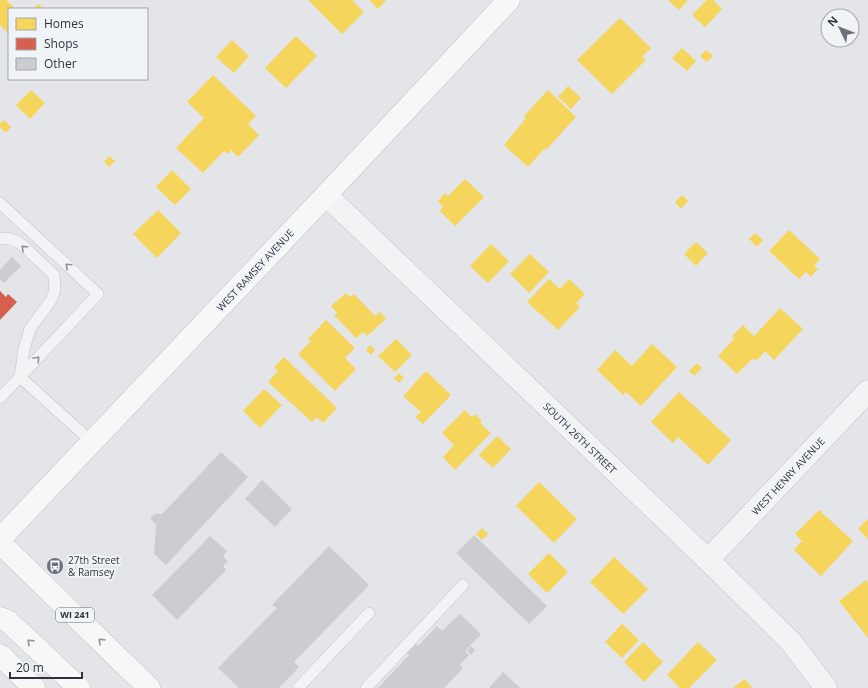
<svg xmlns="http://www.w3.org/2000/svg" width="868" height="688" viewBox="0 0 868 688" font-family="'Open Sans',sans-serif">
  <rect width="100%" height="100%" fill="#e3e5e8"/>
  <!-- homes -->
  <g fill="#f6d55c">
    <path d="M0,0H6L16,9H9V34L0,25Z"/>
    <path d="M308,0H352L364,12L342,34Z"/>
    <path d="M369,0H386L378,9Z"/>
    <path d="M668,0H688L679,10Z"/>
    <path d="M707,0H713L722,9L705,27L692,15Z"/>
    <path d="M38,4L44,9H33Z"/>
    <path d="M620,18L651,48L642,57L646,60L612,94L577,60Z"/>
    <path d="M296,36L317,56L286,88L265,68Z"/>
    <path d="M232,40L249,56L234,73L216,57Z"/>
    <path d="M682,48L696,61L687,71L672,58Z"/>
    <path d="M706,50L713,56L707,62L700,56Z"/>
    <path d="M213,75L256,116L248,124L259,135L238,157L231,150L228,154L224,151L203,173L176,148L204,118L187,102Z"/>
    <path d="M568,86L581,98L571,109L558,97Z"/>
    <path d="M31,90L45,103L30,119L16,105Z"/>
    <path d="M548,90L576,117L546,150L545,148L528,167L504,145L526,118L524,116Z"/>
    <path d="M4,120L11,127L6,133L0,127V123Z"/>
    <path d="M109,156L115,161L109,167L104,162Z"/>
    <path d="M172,170L191,189L175,205L156,187Z"/>
    <path d="M465,179L484,197L455,226L440,211L443,207L438,201L445,193L448,196Z"/>
    <path d="M682,195L688,201L681,209L675,202Z"/>
    <path d="M158,210L181,233L157,258L133,234Z"/>
    <path d="M789,230L820,259L814,266L818,269L811,277L806,272L799,279L769,251Z"/>
    <path d="M755,233L763,240L757,247L749,239Z"/>
    <path d="M696,242L708,253L696,266L684,254Z"/>
    <path d="M491,244L509,261L488,283L470,266Z"/>
    <path d="M530,254L549,272L529,293L510,274Z"/>
    <path d="M549,279L560,289L569,279L585,294L576,303L580,307L558,330L527,302Z"/>
    <path d="M346,293L350,297L354,294L375,316L380,312L386,319L367,336L363,332L356,338L334,315L337,313L331,306Z"/>
    <path d="M780,308L803,329L774,360L765,351L757,360L752,359L737,374L718,356L734,339L732,336L743,325L754,336Z"/>
    <path d="M326,320L355,348L345,358L356,369L335,391L298,354L311,341L308,339Z"/>
    <path d="M396,339L412,355L395,372L378,356Z"/>
    <path d="M652,344L677,367L641,406L626,392L623,395L597,370L615,350L632,366Z"/>
    <path d="M370,345L375,350L371,355L366,350Z"/>
    <path d="M284,357L337,408L323,423L317,417L312,422L268,382L278,371L274,367Z"/>
    <path d="M697,363L702,368L694,376L689,371Z"/>
    <path d="M426,371L451,395L423,424L415,417L421,412L403,396Z"/>
    <path d="M399,373L404,378L399,383L394,378Z"/>
    <path d="M264,389L282,405L260,428L243,411Z"/>
    <path d="M679,392L731,440L708,465L678,437L673,443L651,422Z"/>
    <path d="M465,410L472,417L475,414L482,421L480,423L491,433L455,470L443,457L454,445L442,433Z"/>
    <path d="M497,436L511,449L493,468L479,455Z"/>
    <path d="M539,482L577,519L554,543L516,506Z"/>
    <path d="M819,510L853,541L821,576L794,550L802,541L795,534Z"/>
    <path d="M868,519V539L858,529Z"/>
    <path d="M482,528L488,534L482,540L476,534Z"/>
    <path d="M549,553L568,572L547,593L528,574Z"/>
    <path d="M614,557L648,589L623,614L590,582Z"/>
    <path d="M866,580L868,583V638L839,601Z"/>
    <path d="M622,624L639,640L622,658L605,642Z"/>
    <path d="M643,642L663,662L644,682L624,662Z"/>
    <path d="M698,642L717,660L689,688H680L667,675Z"/>
    <path d="M745,679L752,688H733Z"/>
  </g>
  <!-- shops -->
  <path fill="#d6604d" d="M0,291L6,297L8,294L17,302L0,320Z"/>
  <!-- building -->
  <g fill="#cbcdd0">
    <path d="M12,257L21,266L4,283L0,279V270Z"/>
    <path d="M221,452L248,477L166,565L154,554L156,525L150,518L155,514H162Z"/>
    <path d="M262,480L292,509L275,527L245,499Z"/>
    <path d="M474,535L547,606L529,624L456,553Z"/>
    <path d="M210,536L227,551L223,556L228,561L223,566L226,570L177,620L152,595Z"/>
    <path d="M329,546L369,585L294,662L299,667L279,688H239L218,668L277,608L272,605Z"/>
    <path d="M460,614L481,634L465,651L469,655L460,665L463,668L444,688H378L409,655L407,653L416,644L418,646L437,626L442,631Z"/>
    <path d="M471,646L475,650L471,655L467,651Z"/>
    <path d="M503,672L520,688H489Z"/>
  </g>
  <g fill="none" stroke-linecap="round" stroke-linejoin="round">
    <!-- lane casing -->
    <g stroke="#c1c3c6" stroke-width="12">
      <g id="lane">
        <path d="M0,203L98,294L0,398"/>
        <path d="M0,239L7,238L20,243L54,275L55,290L51,300L30,329L24,349L20,377L92,442"/>
        <path d="M298,688L369,613"/>
        <path d="M366,688L463,585"/>
      </g>
    </g>
    <!-- street casing -->
    <g stroke="#c1c3c6" stroke-width="23">
      <g id="street">
        <path d="M326,195L708,560L791,642L826,688"/>
        <path d="M708,560L868,391"/>
      </g>
    </g>
    <!-- secondary casing -->
    <g stroke="#c1c3c6" stroke-width="23">
      <path id="secondary" d="M0,539L326,195L509,0"/>
    </g>
    <!-- primary casing -->
    <g stroke="#c0c2c6" stroke-width="23">
      <g id="primary">
        <path d="M0,543L149,688"/>
        <path d="M0,618L8,621L79,688"/>
        <path d="M0,655L34,688"/>
      </g>
    </g>
    <!-- lane -->
    <use href="#lane" stroke="#f2f3f5" stroke-width="11"/>
    <!-- street -->
    <use href="#street" stroke="#f2f3f5" stroke-width="22"/>
    <!-- secondary -->
    <use href="#secondary" stroke="#f6f7f7" stroke-width="22"/>
    <!-- primary -->
    <use href="#primary" stroke="#f6f7f7" stroke-width="22"/>
  </g>
  <!-- one-way arrows -->
  <defs><path id="oneway-chevron" d="M-2-3.5L2.5 0L-2 3.5" fill="none" stroke-width="1.6" stroke-linecap="round" stroke-linejoin="round"/></defs>
  <g stroke="#8e939a">
    <use href="#oneway-chevron" transform="translate(24 248) rotate(-138)"/>
    <use href="#oneway-chevron" transform="translate(68 266) rotate(-137)"/>
    <use href="#oneway-chevron" transform="translate(37 359) rotate(-47)"/>
  </g>
  <g stroke="#90959c">
    <use href="#oneway-chevron" transform="translate(101 641) rotate(-136)"/>
    <use href="#oneway-chevron" transform="translate(30 642) rotate(-136)"/>
  </g>
  <!-- icons -->
  <defs>
    <g id="bus-disc" transform="scale(0.9)"><circle r="9.5" fill="#6b717b" stroke="#f1f4f7"/><path d="M-5-6H5V4H4V6H2V4H-2V6H-4V4H-5ZM-3.5-4V0h7V-4ZM-3.5 1.2v1.5H-2V1.2ZM2 1.2v1.5H3.5V1.2Z" fill="#fff"/></g>
  </defs>
  <g fill-rule="evenodd">
    <use href="#bus-disc" x="55" y="566"/>
  </g>
  <g text-anchor="middle" stroke-width="4" stroke-linejoin="round" paint-order="stroke">
    <!-- shield labels -->
    <rect fill="#f1f4f7" stroke="#666d77" stroke-width="1" x="56" y="608" width="38" height="14" rx="3"/>
    <g font-size="9" font-weight="bold" fill="#2b3340">
      <text x="75" y="618">WI 241</text>
    </g>
    <!-- street labels -->
    <g font-size="10" fill="#2b3340" stroke="#f1f4f7">
      <text transform="translate(255 270) rotate(-47)" y="4">WEST RAMSEY AVENUE</text>
      <text transform="translate(580 438) rotate(44)" y="4">SOUTH 26TH STREET</text>
      <text transform="translate(788 476) rotate(-47)" y="4">WEST HENRY AVENUE</text>
    </g>
    <!-- poi labels -->
    <g font-size="10" fill="#2b3340" stroke="#f1f4f7" text-anchor="start">
      <text x="68" y="564">27th Street<tspan x="68" dy="12">&amp; Ramsey</tspan></text>
    </g>
  </g>
  <!-- legend -->
  <rect x="8" y="8" width="140" height="72" fill="#f1f4f7" stroke="#a2a7ae"/>
  <rect x="16" y="18" width="20" height="12" fill="#f6d55c" stroke="#a2a7ae"/>
  <text x="44" y="28" font-size="12" fill="#2b3340">Homes</text>
  <rect x="16" y="38" width="20" height="12" fill="#d6604d" stroke="#a2a7ae"/>
  <text x="44" y="48" font-size="12" fill="#2b3340">Shops</text>
  <rect x="16" y="58" width="20" height="12" fill="#cbcdd0" stroke="#a2a7ae"/>
  <text x="44" y="68" font-size="12" fill="#2b3340">Other</text>
  <!-- north arrow -->
  <g transform="translate(840 28) rotate(313)"><circle r="19" fill="#f1f4f7" stroke="#a2a7ae"/>
  <path d="M0-3L7 15L0 10L-7 15Z" fill="#6b717b"/>
  <text y="-6" font-size="11" font-weight="bold" text-anchor="middle" fill="#2b3340">N</text>
  </g>
  <!-- scale -->
  <path d="M10 672v6h72v-6" fill="none" stroke="#2b3340" stroke-width="2"/>
  <text x="16" y="672" font-size="12" fill="#2b3340" stroke="#f1f4f7" stroke-width="3" paint-order="stroke">20 m</text>
</svg>
